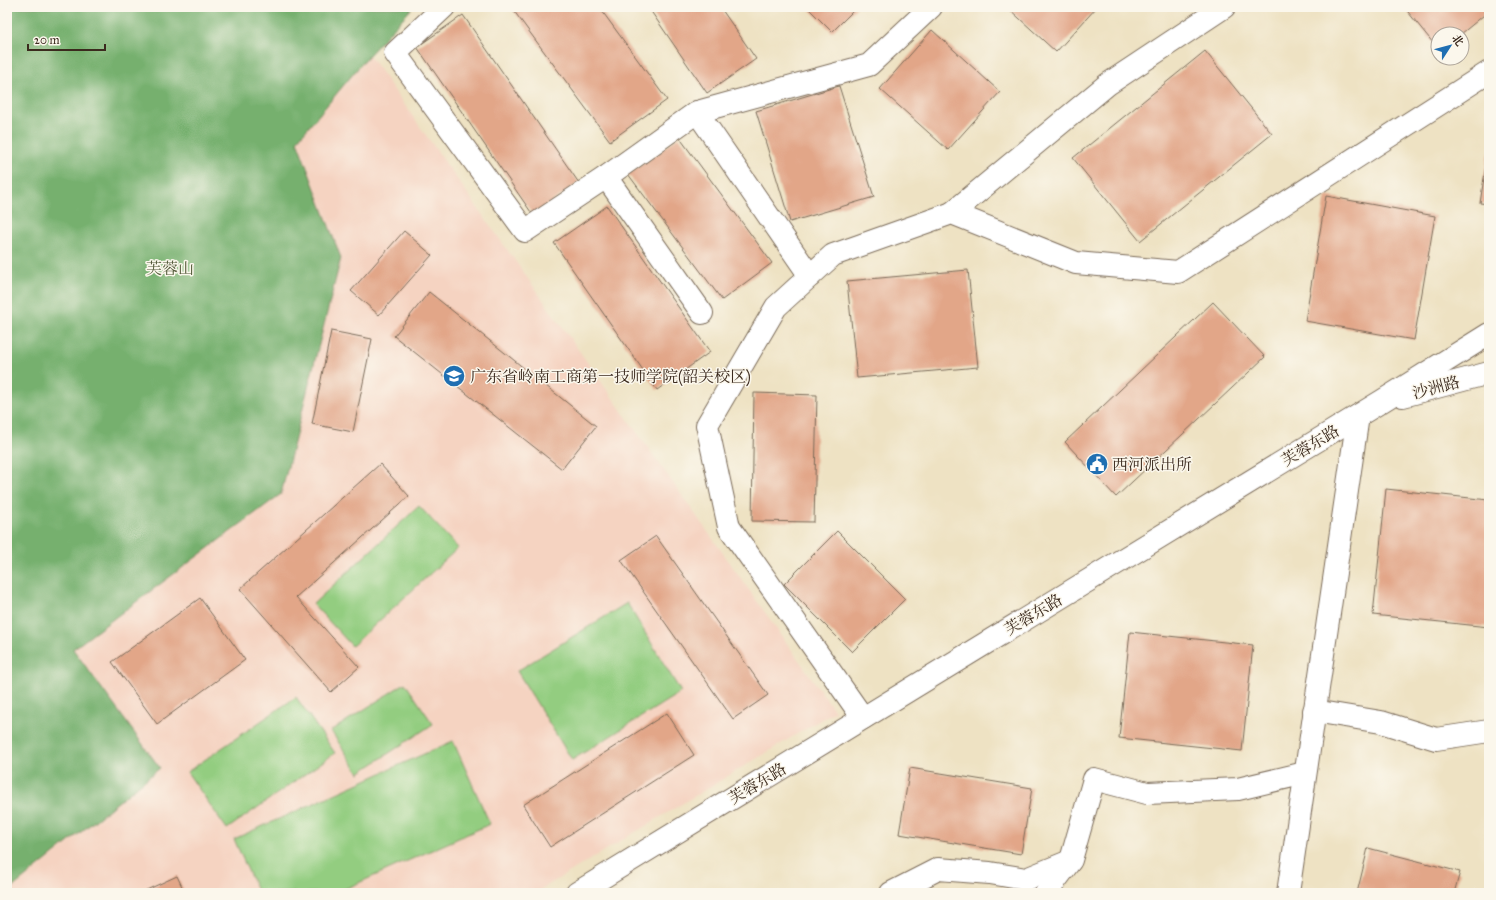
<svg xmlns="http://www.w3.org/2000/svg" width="1496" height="900" viewBox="0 0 1496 900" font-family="'IM FELL Great Primer','Noto Serif SC',serif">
  <rect width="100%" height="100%" fill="#fbf7ec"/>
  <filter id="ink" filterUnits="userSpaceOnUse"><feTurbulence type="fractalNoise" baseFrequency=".025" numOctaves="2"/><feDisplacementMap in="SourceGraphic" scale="8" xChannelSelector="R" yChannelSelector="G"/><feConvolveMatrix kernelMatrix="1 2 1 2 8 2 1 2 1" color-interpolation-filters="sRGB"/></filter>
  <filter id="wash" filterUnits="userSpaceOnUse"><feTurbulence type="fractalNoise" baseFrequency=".012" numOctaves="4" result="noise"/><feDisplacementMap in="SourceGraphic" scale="16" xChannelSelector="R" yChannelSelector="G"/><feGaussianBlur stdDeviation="0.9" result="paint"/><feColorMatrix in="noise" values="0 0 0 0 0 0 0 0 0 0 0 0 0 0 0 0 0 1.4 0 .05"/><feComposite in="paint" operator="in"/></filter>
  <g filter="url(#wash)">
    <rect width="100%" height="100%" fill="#eee2c3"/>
    <!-- built -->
    <path fill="#f5d3c1" d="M369,55L835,711L535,893H7L160,768L73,649L281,494L341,258L297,141Z"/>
    <!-- green -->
    <g fill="#93cd80" stroke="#677c4f">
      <path d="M419,506L458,548L352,646L313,604Z"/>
      <path d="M627,603L681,692L572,760L517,671Z"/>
      <path d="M405,683L433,724L359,773L331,731Z"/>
      <path d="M296,697L335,753L227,829L187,772Z"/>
      <path d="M453,741L490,824L336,893H258L234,839Z"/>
    </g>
    <!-- forest -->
    <path fill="#76b06e" stroke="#586d46" d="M7,7H413L369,55L297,141L341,258L281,494L73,649L160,768L7,892Z"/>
    <g id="blocks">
      <!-- building -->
      <g fill="#e2a688">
        <path d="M511,7H599L667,100L610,141Z"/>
        <path d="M648,7H720L756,59L707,93Z"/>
        <path d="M807,7H857L832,32Z"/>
        <path d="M1007,7H1097L1056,52Z"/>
        <path d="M1404,7H1489V11L1461,34H1438V49Z"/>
        <path d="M463,15L579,183L533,215L417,47Z"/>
        <path d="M932,30L1000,92L948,150L880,89Z"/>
        <path d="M1205,51L1272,134L1140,241L1073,158Z"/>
        <path d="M839,86L874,197L790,222L756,111Z"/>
        <path d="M679,137L772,263L722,300L628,174Z"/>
        <path d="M1488,153H1489V204L1480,203Z"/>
        <path d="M1326,196L1435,216L1414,340L1305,321Z"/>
        <path d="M607,206L710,352L657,390L554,243Z"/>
        <path d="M404,231L432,255L379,315L351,291Z"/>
        <path d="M968,270L978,367L857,378L847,281Z"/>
        <path d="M429,292L596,426L562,469L394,336Z"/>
        <path d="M1213,302L1265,357L1116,497L1065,442Z"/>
        <path d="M331,331L372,339L353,432L312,424Z"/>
        <path d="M754,393L817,395L814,522L752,521Z"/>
        <path d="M380,464L409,496L296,597L359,667L331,692L240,589Z"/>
        <path d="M1386,489L1489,500V627L1373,615Z"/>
        <path d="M837,531L905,599L852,652L784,584Z"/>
        <path d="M656,536L768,695L733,719L621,560Z"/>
        <path d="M200,598L245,660L157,724L112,662Z"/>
        <path d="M1130,632L1253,645L1242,751L1119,738Z"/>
        <path d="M667,713L694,755L550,847L523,805Z"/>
        <path d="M910,768L1032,788L1021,854L899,834Z"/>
        <path d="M1368,848L1460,872L1454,893H1357Z"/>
        <path d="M177,876L185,893H140Z"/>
      </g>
    </g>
  </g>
  <g filter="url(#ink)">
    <use href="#blocks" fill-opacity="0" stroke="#7a6a58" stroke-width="1"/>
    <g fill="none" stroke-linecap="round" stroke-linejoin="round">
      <!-- minor casing -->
      <g stroke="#7a6a58" stroke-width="24">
        <g id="minor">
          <path d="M444,7L395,53L525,231L606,177L697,112L810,276"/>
          <path d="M697,112L869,65L931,7"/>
          <path d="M606,177L702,313"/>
          <path d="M952,213L1108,84L1224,7"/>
          <path d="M1314,711L1381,722L1436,739L1489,731"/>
          <path d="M863,718L729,527L707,425L776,307L833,255L952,213L1076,263L1178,272L1489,72"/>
          <path d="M891,893L938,869L990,873L1026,879L1070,861"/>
          <path d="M1046,893L1071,860L1094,779L1147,793L1238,789L1305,773"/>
          <path d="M1288,893L1358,416"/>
        </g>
      </g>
      <!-- major casing -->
      <g stroke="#7a6a58" stroke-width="24">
        <g id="major">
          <path d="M1403,396L1489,373"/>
          <path d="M577,893L1382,401L1489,334"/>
        </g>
      </g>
      <!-- minor -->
      <use href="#minor" stroke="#fff" stroke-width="22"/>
      <!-- major -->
      <use href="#major" stroke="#fff" stroke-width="22"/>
    </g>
  </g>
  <!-- icons -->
  <defs>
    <g id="university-disc" transform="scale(1.15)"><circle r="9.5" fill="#1f6fb2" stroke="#fbf7ec"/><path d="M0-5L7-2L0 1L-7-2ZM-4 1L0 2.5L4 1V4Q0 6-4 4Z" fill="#fff"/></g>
    <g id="civic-disc" transform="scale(1.15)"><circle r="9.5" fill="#1f6fb2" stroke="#fbf7ec"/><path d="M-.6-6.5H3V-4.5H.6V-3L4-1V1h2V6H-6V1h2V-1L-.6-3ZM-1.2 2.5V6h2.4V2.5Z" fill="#fff"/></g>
  </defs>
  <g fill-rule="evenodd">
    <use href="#university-disc" x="454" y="376"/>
    <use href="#civic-disc" x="1097" y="464"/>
  </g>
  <g text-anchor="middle" stroke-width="3" stroke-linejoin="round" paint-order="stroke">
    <!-- park labels -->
    <g font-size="16" fill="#555b3b" stroke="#fbf7ec">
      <text x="170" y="274">芙蓉山</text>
    </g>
    <!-- poi labels -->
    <g font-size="16" fill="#3b2a1e" stroke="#fbf7ec" text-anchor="start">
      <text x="470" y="382">广东省岭南工商第一技师学院(韶关校区)</text>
      <text x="1112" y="470">西河派出所</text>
    </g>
    <!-- street labels -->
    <g font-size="16" fill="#3b2a1e" stroke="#fbf7ec">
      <text transform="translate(1436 387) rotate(-15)" y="6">沙洲路</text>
      <text transform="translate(1310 445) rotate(-31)" y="6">芙蓉东路</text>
      <text transform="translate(1033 614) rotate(-31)" y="6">芙蓉东路</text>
      <text transform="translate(757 783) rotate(-31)" y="6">芙蓉东路</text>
    </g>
  </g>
  <!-- margin -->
  <rect width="1496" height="900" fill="none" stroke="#fbf7ec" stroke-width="24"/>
  <!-- north arrow -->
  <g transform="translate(1450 46) rotate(54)"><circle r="19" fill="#fbf7ec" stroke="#aea59a"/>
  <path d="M0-3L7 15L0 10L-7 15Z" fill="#1f6fb2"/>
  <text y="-6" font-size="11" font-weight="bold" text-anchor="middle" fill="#3b2a1e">北</text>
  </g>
  <!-- scale -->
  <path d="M28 44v6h77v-6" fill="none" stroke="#3b2a1e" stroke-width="2"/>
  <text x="34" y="44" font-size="12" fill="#3b2a1e" stroke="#fbf7ec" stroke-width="3" paint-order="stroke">20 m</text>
</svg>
